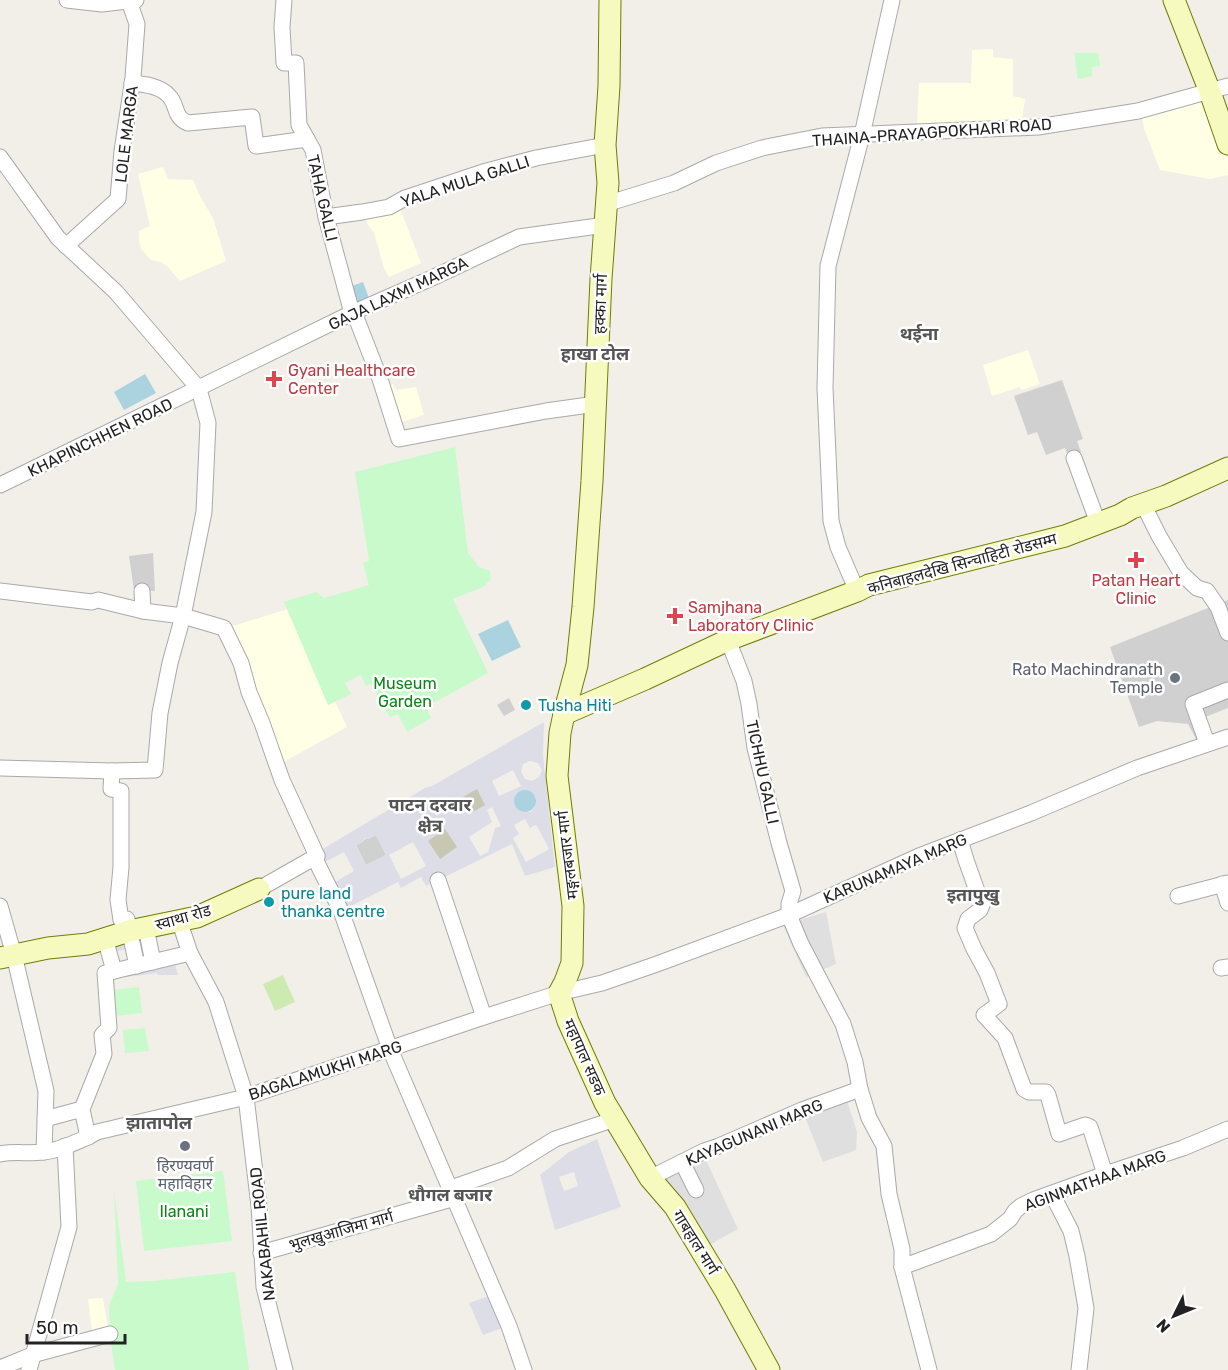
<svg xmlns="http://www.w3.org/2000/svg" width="1228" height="1370" viewBox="0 0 1228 1370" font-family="Rubik,'Noto Sans Devanagari',sans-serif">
  <rect width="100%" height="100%" fill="#f2efe9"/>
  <!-- residential -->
  <g fill="#e0dfdf">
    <path d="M826,912L836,964L806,977L783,925Z"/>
    <path d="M846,1097L857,1132L856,1150L823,1162L802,1110Z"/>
    <path d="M705,1158L738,1229L702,1249L654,1178Z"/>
  </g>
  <!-- education -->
  <g fill="#ffffe5">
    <path d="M993,49V57L1013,59V96L1025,99L1021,125L917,126L919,83H971L972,50Z"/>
    <path d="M1209,99L1228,161V175L1210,179L1160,170L1144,129L1142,116Z"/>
    <path d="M163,167L168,179L193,180L201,198L213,218L226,261L180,281L167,266L160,262L151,260L141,249L139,240V231L150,226L138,174Z"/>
    <path d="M399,206L421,263L389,277L384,268L374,233L368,225L366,220Z"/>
    <path d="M1028,350L1040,384L1021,390L1020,387L992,396L983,365Z"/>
    <path d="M393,384L396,390L416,387L424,415L395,424L384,388Z"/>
    <path d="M291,608L347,727L280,764L253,691L233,626Z"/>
    <path d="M103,1298L109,1335L93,1337L88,1299Z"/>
  </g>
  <!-- religious -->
  <g fill="#d0d0d0">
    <path d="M1062,380L1083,439L1077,441L1081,452L1068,456L1065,448L1046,455L1037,432L1028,435L1014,396Z"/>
    <path d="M153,553L155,591L134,590L129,556Z"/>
    <path d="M1228,600V708L1195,721L1203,741L1198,743L1188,724L1157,721L1139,727L1110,647Z"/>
    <path d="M509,698L515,710L504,716L497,705Z"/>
    <path d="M376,835L386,855L366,865L356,845L364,841L363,839L365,840L366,838L368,839Z"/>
  </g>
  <!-- construction -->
  <path fill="#c7c7b4" d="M481,783L492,805L452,826L466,852L441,870L421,839L454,796Z"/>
  <!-- grass -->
  <path fill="#cdebb0" d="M283,975L295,1002L275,1011L263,984Z"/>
  <!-- park -->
  <g fill="#c8facc">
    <path d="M1075,53H1098L1100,66L1092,67V76L1078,79L1075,60Z"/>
    <path d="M455,447L468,553L479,567L490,571L491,579L483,587L453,599L488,673L426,707L431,718L407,732L398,714L390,717L371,684L366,686L361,675L345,683L351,694L328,705L284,602L316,592L324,598L369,585L363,563L369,561L355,472Z"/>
    <path d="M139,987L142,1013L115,1016L112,990Z"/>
    <path d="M145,1028L149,1051L125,1053L123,1030Z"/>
    <path d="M223,1171L232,1241L144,1251L136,1181Z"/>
    <path d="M114,1190L126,1282L153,1281L235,1272L249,1370H115L110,1334L109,1306L118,1284Z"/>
  </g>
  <!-- plaza -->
  <g fill="#dddde8" fill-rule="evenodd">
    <path d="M544,722L543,755L555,867L525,876L512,844L426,886L421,877L401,888L398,882L341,911L316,853L425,788L432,786ZM530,761L538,763L542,770L539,777L532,781L525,779L521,772L523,764ZM513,770L521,786L499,796L492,781ZM477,789L485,805L469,814L461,798ZM532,793L536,797L535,807L531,812H521L515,805V796ZM492,807L501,826L495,828L488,852L480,856L469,837L492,822L487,810ZM525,819L530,828L535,825L537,826L549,849L526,862L513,838L519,834L514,825ZM445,829L457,847L440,859L428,841ZM376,835L386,855L366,865L356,846L364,841L363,839L366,838L368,839ZM413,842L426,866L401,879L389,855ZM344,852L354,871L335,882L325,862Z"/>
    <path d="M176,930L185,955L173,957L178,975H158L157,973L127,977L115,974L109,946ZM175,933L180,954L157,960L152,939ZM127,949L130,966L117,968L114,952Z"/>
    <path d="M597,1139L621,1207L555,1230L540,1175L569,1152ZM574,1172L578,1186L564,1191L559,1177Z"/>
    <path d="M492,1295L505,1327L483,1335L469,1303Z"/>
  </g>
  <!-- water -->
  <g fill="#aad3df">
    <path d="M363,282L370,301L356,307L349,287Z"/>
    <path d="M145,374L156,393L124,410L114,392Z"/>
    <path d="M508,620L521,647L492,661L478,634Z"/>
    <circle cx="525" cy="801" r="11"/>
  </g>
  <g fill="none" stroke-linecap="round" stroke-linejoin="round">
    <!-- street casing -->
    <g stroke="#a9a9a9" stroke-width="17">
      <g id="street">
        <path d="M67,0L102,4L136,0"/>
        <path d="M284,0L282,27L284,63H296L299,125L313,150L326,217L352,313L357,320L380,379L399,439L546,411L596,404"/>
        <path d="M132,83C144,84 161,86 169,96C178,105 173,117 188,123L252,117L256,146L307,139"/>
        <path d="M0,157L58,238L116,292L199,389L208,423L204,512L183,616L170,663L160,713L155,770L112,771L0,768"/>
        <path d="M606,204L674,183L716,163L762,148L822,136L1038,127L1138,111L1228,86"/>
        <path d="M326,217L362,212L389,207L405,198L483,172L536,158L605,145"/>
        <path d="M66,246L118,199L122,151L133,78L137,24L129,1"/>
        <path d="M1074,458L1098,523"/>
        <path d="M0,485L352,313L432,278L519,237L605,225"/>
        <path d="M1143,504L1159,536L1181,573L1197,588L1207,591L1218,607L1228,633"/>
        <path d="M0,591L92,602L98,600L143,611L183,616L224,628L241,663L249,692L262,723L282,780L317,856L316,861L341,911L390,1049L509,1326L524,1370"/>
        <path d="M142,591L143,611"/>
        <path d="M857,591L838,547L831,521L825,388L828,266L862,135L892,0"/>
        <path d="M728,640L744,681L749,704L755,748L779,843L793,891L789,904V915L801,944L843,1024L855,1062L860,1089L869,1118L884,1146L889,1194L902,1249V1267L929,1370"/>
        <path d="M1207,743L1193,704L1228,690"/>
        <path d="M112,771L111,789L121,791V867L118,900L121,920L127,919L137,966"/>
        <path d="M960,840L966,860L982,905L980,910L968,919L965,928L974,949L987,973L999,1004L984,1015L1005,1038L1024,1089L1029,1092H1046L1048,1095L1059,1134L1085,1125L1090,1127L1105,1174"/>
        <path d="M438,880L484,1017"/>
        <path d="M1222,884L1228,903"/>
        <path d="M259,889L317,856"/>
        <path d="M1178,896L1228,883"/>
        <path d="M0,906L14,955L46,1091L44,1152"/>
        <path d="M179,920L190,953L216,1002L246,1097L259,1206L264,1287L285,1370"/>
        <path d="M146,928L153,962"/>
        <path d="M1221,968L1228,967"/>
        <path d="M114,971L190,953"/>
        <path d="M45,1119L82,1109"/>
        <path d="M88,1137L97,1132L246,1097L484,1017L559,993L602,983L657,964L789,915L919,856L1031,813L1137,768L1228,737"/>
        <path d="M0,1154C14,1151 29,1154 43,1152C58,1151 74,1143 88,1137L82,1109L104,1054L102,1035L109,1028L105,973L114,971L105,938"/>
        <path d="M682,1162L696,1190"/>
        <path d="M650,1178L704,1151L719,1146L802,1110L860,1089"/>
        <path d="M451,1188L508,1168L555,1139L615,1119"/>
        <path d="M1052,1194L1071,1231L1077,1256L1086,1308L1079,1370"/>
        <path d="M261,1253L455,1198"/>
        <path d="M902,1267L991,1234L1010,1219L1015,1211L1021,1206L1033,1200L1105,1174L1183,1148L1228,1129"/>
        <path d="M0,1368L32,1355L110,1334"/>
        <path d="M29,1370L69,1227L65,1146"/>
      </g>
    </g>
    <!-- secondary casing -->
    <g stroke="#707d05" stroke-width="23">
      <g id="secondary">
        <path d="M610,0L609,86L605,145L608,183L601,279L592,481L583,607L577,665L564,714L560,733L557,776L573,906L572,963L565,982L559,993L568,1021L605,1103L650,1178L675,1207L725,1290L769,1370"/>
        <path d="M1174,0L1210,92L1228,144"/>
        <path d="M564,714L645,679L728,640L857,591L869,585L1065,536L1120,515L1132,508L1166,496L1228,468"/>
        <path d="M0,958L48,948L88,944L129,931L197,917L259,889"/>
      </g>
    </g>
    <!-- street -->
    <use href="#street" stroke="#fff" stroke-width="15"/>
    <!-- secondary -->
    <use href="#secondary" stroke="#f7fabf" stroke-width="21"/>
  </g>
  <!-- markers -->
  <g fill="#e0444e" stroke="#fff" stroke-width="2">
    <path d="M271 370h6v6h6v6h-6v6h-6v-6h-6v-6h6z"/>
    <path d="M1133 551h6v6h6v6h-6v6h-6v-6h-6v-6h6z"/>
    <path d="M672 607h6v6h6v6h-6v6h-6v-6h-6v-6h6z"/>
  </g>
  <g fill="#6b7280" stroke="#fff" stroke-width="2">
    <circle cx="1175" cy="678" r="6"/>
    <circle cx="185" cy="1146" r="6"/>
  </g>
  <g fill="#0f9aa8" stroke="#fff" stroke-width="2">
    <circle cx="526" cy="705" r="6"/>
    <circle cx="269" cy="902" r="6"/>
  </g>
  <g text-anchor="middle" stroke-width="5" stroke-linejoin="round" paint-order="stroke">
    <!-- street labels -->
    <g font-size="16" fill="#222" stroke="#fff">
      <text transform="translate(932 132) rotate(-4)" y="6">THAINA-PRAYAGPOKHARI ROAD</text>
      <text transform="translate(126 134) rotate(-83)" y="6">LOLE MARGA</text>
      <text transform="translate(465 181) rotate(-18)" y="6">YALA MULA GALLI</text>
      <text transform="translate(323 198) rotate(77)" y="6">TAHA GALLI</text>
      <text transform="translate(398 293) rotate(-25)" y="6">GAJA LAXMI MARGA</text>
      <text transform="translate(600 304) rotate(-88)" y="6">हक्का मार्ग</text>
      <text transform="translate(100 437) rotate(-26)" y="6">KHAPINCHHEN ROAD</text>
      <text transform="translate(962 563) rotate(-15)" y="6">कनिबाहलदेखि सिन्चाहिटी रोडसम्म</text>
      <text transform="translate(763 772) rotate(78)" y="6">TICHHU GALLI</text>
      <text transform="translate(567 855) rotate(-97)" y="6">मङ्गलबजार मार्ग</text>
      <text transform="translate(895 868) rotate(-23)" y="6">KARUNAMAYA MARG</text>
      <text transform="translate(183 917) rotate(-16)" y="6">स्वाथा रोड</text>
      <text transform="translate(585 1057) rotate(66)" y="6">महापाल सडक</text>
      <text transform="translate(325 1070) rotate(-18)" y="6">BAGALAMUKHI MARG</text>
      <text transform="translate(754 1132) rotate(-23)" y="6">KAYAGUNANI MARG</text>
      <text transform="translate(1095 1180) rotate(-20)" y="6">AGINMATHAA MARG</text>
      <text transform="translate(341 1230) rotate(-16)" y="6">भुलखुआजिमा मार्ग</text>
      <text transform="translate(262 1234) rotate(-96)" y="6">NAKABAHIL ROAD</text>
      <text transform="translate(696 1242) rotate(58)" y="6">गाबहाल मार्ग</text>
    </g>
    <!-- health labels -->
    <g font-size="16" fill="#be3a42" stroke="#fff" text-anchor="start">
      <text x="288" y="376">Gyani Healthcare<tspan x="288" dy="18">Center</tspan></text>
      <text x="1136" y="586" text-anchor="middle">Patan Heart<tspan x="1136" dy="18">Clinic</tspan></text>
      <text x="688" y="613">Samjhana<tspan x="688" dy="18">Laboratory Clinic</tspan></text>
    </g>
    <!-- worship labels -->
    <g font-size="16" fill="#5b616d" stroke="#fff" text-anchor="end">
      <text x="1163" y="675">Rato Machindranath<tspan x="1163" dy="18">Temple</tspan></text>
      <text x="185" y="1171" text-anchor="middle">हिरण्यवर्ण<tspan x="185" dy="18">महाविहार</tspan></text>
    </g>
    <!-- park labels -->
    <g font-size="16" fill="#0c8416" stroke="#fff">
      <text x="405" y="689">Museum<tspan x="405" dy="18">Garden</tspan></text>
      <text x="184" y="1217">Ilanani</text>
    </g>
    <!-- culture labels -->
    <g font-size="16" fill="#0d838f" stroke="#fff" text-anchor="start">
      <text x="538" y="711">Tusha Hiti</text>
      <text x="281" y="899">pure land<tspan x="281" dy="18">thanka centre</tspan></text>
    </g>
    <!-- neighbourhood labels -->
    <g font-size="18" font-weight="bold" fill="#555" stroke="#fff">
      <text x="919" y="340">थईना</text>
      <text x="595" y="360">हाखा टोल</text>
      <text x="430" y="811">पाटन दरवार<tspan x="430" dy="21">क्षेत्र</tspan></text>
      <text x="973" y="901">इतापुखु</text>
      <text x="159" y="1129">झातापोल</text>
      <text x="450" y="1201">धौगल बजार</text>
    </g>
  </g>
  <!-- north arrow -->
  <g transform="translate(1174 1316) rotate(227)" stroke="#ffffff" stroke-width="4.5" paint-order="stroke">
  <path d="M0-4.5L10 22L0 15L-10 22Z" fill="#222222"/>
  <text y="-9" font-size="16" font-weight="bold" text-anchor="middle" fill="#222222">N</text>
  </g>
  <!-- scale -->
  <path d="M27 1334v9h98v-9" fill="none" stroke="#222222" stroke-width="3"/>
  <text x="36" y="1334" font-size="18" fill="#222222" stroke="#ffffff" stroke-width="4.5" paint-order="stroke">50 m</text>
</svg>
